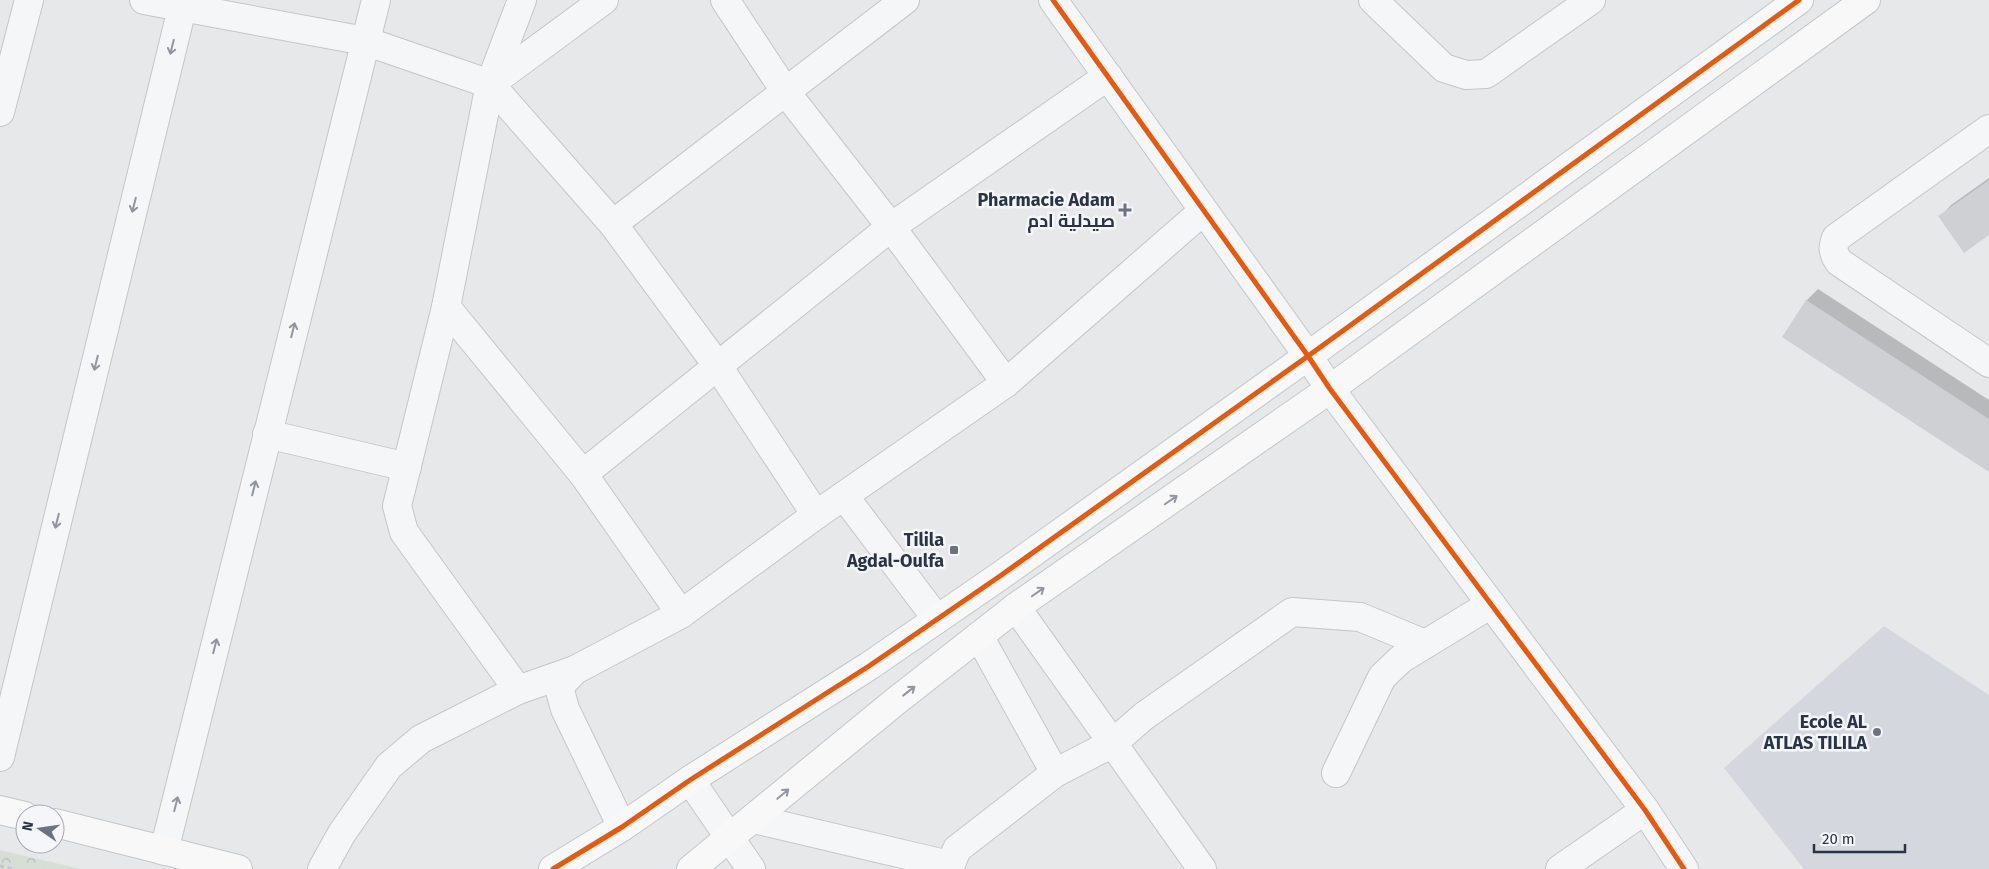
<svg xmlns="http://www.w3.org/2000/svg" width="1989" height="869" viewBox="0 0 1989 869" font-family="'Fira Sans',Cairo,sans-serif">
  <defs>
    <pattern id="park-crowns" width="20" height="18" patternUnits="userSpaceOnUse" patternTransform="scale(1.25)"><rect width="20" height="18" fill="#d6ded6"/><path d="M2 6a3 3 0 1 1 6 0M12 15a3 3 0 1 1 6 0" fill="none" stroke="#b8bfb9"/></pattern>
  </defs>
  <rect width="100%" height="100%" fill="#e6e8ea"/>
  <!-- built -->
  <path fill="#d4d7dd" d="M1884,626L1989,695V869H1804L1724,768Z"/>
  <!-- park -->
  <path fill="url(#park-crowns)" d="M0,850L80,869H0Z"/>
  <!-- shadow -->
  <g fill="#0003">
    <path d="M1989,178V234L1940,217L1951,205Z"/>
    <path d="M1818,289L1989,400V471L1783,337L1807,300Z"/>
  </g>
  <!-- building -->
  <g fill="#ced0d3">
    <path d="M1989,180V235L1964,253L1938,216Z"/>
    <path d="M1806,300L1989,419V472L1782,337Z"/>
  </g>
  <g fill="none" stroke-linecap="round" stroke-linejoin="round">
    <!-- street casing -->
    <g stroke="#c4c6c8" stroke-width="30">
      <g id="street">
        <path d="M144,0L365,41L490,84L613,224L717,365L816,515"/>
        <path d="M522,0L490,84L446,307L583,474L681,614L575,670L559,687L565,709L622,827"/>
        <path d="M725,0L785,91L891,227L1006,383"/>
        <path d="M1053,0L1308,356L1330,389L1645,810L1684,869"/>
        <path d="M1373,0L1444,68L1466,75L1486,74L1591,0"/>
        <path d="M490,84L604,0"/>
        <path d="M0,112L29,0"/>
        <path d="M1989,129L1836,238C1832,248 1833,253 1839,262L1989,363"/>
        <path d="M613,224L905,0"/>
        <path d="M446,307L397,506L404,532L518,690"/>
        <path d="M267,434L407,467"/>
        <path d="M583,474L891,227L1108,76"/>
        <path d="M844,496L937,619"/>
        <path d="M1016,607L1202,869"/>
        <path d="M681,614L816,515L1006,383L1203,211"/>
        <path d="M979,636L1055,773"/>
        <path d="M0,757L184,0"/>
        <path d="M1336,773L1382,677L1401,659L1491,604"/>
        <path d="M690,780L751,869"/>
        <path d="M754,819L949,865"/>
        <path d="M164,851L376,0"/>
        <path d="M322,869L342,833L389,766L421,739L518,690L575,670"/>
        <path d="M949,869L957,849L1055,773L1113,743L1144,716L1292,612L1360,617L1425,644"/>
        <path d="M1560,869L1645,810"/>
      </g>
    </g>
    <!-- secondary casing -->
    <g stroke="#c4c6c8" stroke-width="30">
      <g id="secondary">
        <path d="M0,810L25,816"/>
        <path d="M55,823L238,869"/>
        <path d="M553,869L622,827L690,780L869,666L1000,576L1308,356L1799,0"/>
        <path d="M691,869L896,701L1016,607L1330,389L1866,0"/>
      </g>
    </g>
    <!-- path -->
    <path stroke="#c5c6ca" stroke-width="3" stroke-dasharray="4 4" stroke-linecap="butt" d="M0,866L14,869"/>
    <!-- street -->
    <use href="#street" stroke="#f5f6f7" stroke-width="28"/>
    <!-- secondary -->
    <use href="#secondary" stroke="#f8f8f8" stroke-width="28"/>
    <!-- cycleway casing -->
    <g stroke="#f4f6f9" stroke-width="8">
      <g id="cycleway">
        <path d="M1053,0L1308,356L1330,389L1645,810L1684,869"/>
        <path d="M553,869L622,827L690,780L869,666L1000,576L1308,356L1799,0"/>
      </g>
    </g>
    <!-- cycleway -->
    <use href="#cycleway" stroke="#e8590c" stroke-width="5"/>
  </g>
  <!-- one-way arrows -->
  <defs><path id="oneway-shaft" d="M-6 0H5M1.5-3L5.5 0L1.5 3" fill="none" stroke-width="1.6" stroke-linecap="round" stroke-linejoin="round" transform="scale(1.25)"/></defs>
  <g stroke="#90959e">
    <use href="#oneway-shaft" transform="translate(172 47) rotate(104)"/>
    <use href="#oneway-shaft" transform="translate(134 205) rotate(104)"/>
    <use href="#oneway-shaft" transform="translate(293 330) rotate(-76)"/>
    <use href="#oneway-shaft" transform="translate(96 363) rotate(104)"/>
    <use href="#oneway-shaft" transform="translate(254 488) rotate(-76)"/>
    <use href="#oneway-shaft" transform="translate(57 521) rotate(104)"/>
    <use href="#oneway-shaft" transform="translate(215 646) rotate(-76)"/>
    <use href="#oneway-shaft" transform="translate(176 804) rotate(-76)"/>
  </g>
  <g stroke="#92969e">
    <use href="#oneway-shaft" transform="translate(1171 500) rotate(-35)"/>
    <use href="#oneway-shaft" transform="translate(1038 592) rotate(-35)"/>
    <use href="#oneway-shaft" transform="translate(909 691) rotate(-38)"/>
    <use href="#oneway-shaft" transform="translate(783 794) rotate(-40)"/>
  </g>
  <!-- markers -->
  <g fill="#6c737f" stroke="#f4f6f9" stroke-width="2">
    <path d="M1122.5 202.5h5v5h5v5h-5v5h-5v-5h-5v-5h5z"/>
    <rect x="949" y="545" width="10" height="10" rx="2.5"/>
    <circle cx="1877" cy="732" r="5"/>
  </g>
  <g text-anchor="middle" stroke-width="5" stroke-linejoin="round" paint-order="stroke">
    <!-- poi labels -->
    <g font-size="18" font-weight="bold" fill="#2b3445" stroke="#f4f6f9" text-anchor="end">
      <text x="1115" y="206">Pharmacie Adam<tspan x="1115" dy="21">صيدلية ادم</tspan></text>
      <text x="944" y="546">Tilila<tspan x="944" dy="21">Agdal-Oulfa</tspan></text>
      <text x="1867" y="728">Ecole AL<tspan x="1867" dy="21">ATLAS TILILA</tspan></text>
    </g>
  </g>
  <!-- north arrow -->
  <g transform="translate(40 829) rotate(283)"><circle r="24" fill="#f4f6f9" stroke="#a4a8b1"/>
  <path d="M0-4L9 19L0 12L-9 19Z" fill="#6c737f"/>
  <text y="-8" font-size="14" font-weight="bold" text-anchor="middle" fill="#2b3445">N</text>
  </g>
  <!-- scale -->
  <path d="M1814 844v8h91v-8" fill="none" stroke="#2b3445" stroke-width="2.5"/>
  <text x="1822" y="844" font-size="15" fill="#2b3445" stroke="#f4f6f9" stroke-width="4" paint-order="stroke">20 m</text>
</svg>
